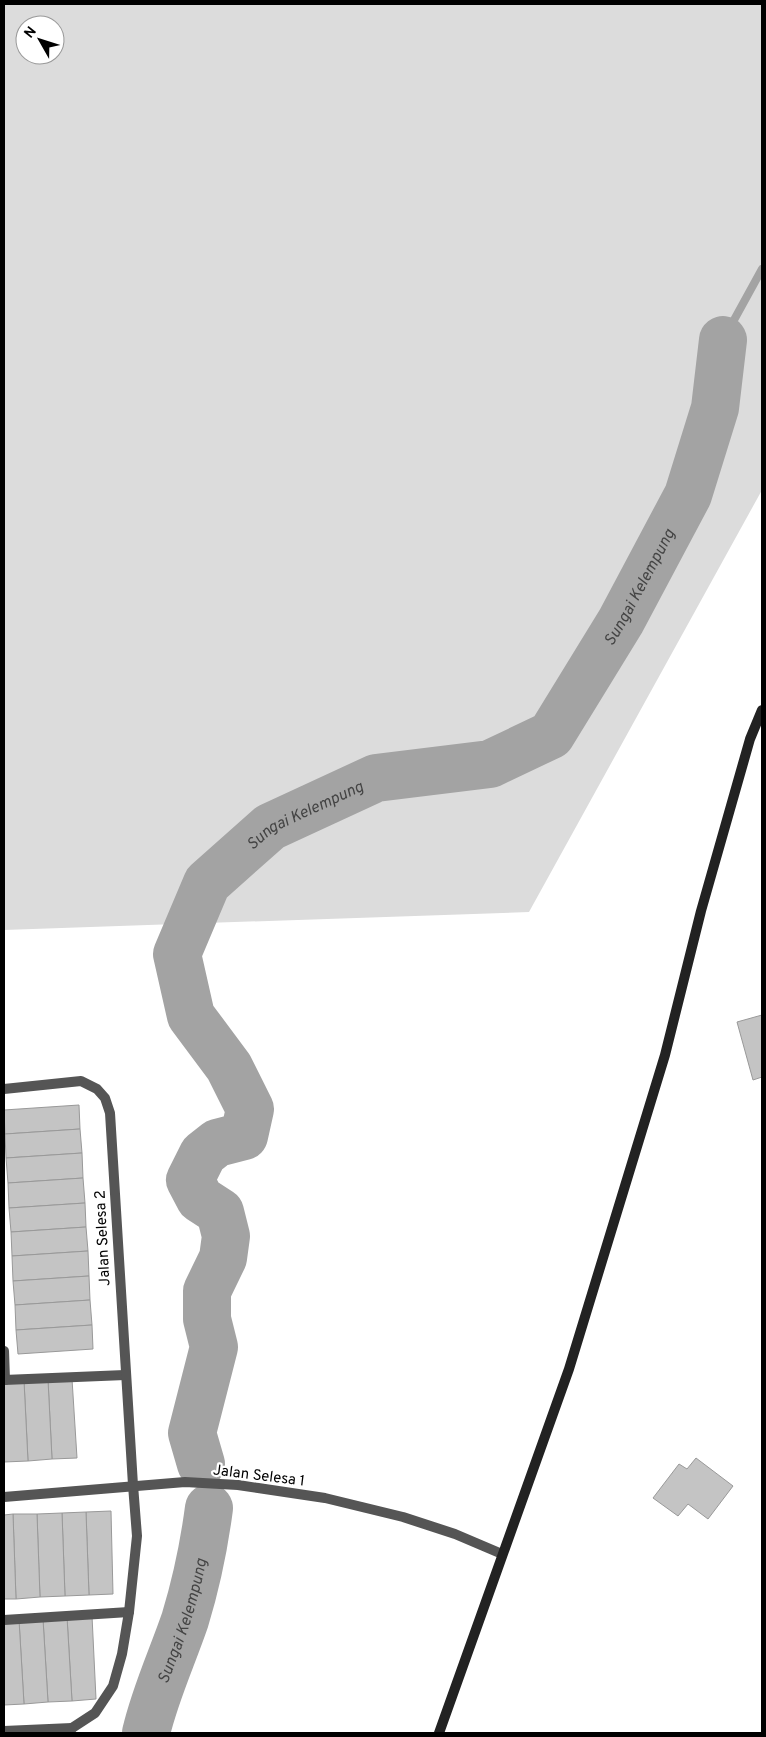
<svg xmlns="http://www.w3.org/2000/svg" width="766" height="1737" viewBox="0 0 766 1737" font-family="Overpass,sans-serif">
  <rect width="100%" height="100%" fill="#fff"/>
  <!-- green -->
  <path fill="#dcdcdc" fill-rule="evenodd" d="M4,4H762V490L529,912L4,930ZM25,25H55V55H25Z"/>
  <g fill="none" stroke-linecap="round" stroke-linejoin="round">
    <!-- stream -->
    <path stroke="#a3a3a3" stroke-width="8" d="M723,340L762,269"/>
    <!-- river -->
    <g stroke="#a3a3a3" stroke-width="48">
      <path id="s1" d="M201,1464L192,1433L214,1347L207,1319V1291L223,1258L226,1236L220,1212L200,1199L190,1180L203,1154L217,1143L244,1136L250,1109L229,1067L191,1016L177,954L207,883L270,827L376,778L490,764L551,735L621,621L688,495L715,408L723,340"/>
      <path id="s2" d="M146,1733C155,1694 172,1658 185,1620C196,1584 204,1546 209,1508"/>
    </g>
  </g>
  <!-- building -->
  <g fill="#c4c4c4" stroke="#999">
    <path d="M762,1015V1077L753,1080L737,1022Z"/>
    <path d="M79,1105L80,1129L5,1134L4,1110Z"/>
    <path d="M80,1129L82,1153L6,1158L5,1134Z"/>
    <path d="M82,1153L83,1178L8,1183L6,1158Z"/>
    <path d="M83,1178L85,1203L9,1208L8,1183Z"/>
    <path d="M85,1203L86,1227L11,1232L9,1208Z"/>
    <path d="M86,1227L88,1251L12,1256L11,1232Z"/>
    <path d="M88,1251L89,1276L13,1281L12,1256Z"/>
    <path d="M89,1276L90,1300L15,1305L13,1281Z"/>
    <path d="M90,1300L92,1325L16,1330L15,1305Z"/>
    <path d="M92,1325L93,1349L18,1354L16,1330Z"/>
    <path d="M72,1379L77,1458L52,1459L48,1380Z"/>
    <path d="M48,1380L52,1459L28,1461L24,1381Z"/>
    <path d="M24,1381L28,1461L4,1462V1383Z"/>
    <path d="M696,1458L733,1486L708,1519L688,1504L678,1516L653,1498L679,1464L687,1469Z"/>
    <path d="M111,1511L113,1594L89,1595L86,1512Z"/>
    <path d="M86,1512L89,1595L65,1596L62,1513Z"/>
    <path d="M62,1513L65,1596L40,1597L37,1514Z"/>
    <path d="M13,1514H37L40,1597L16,1599Z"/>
    <path d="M13,1514L16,1599H4V1515Z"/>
    <path d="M92,1616L96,1699L72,1701L67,1617Z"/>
    <path d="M67,1617L72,1701L48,1702L43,1619Z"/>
    <path d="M43,1619L48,1702L24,1704L19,1620Z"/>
    <path d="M19,1620L24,1704L4,1705V1621Z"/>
  </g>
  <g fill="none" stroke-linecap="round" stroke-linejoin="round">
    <!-- service -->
    <g stroke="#555" stroke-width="10">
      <path d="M4,1351L5,1380"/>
      <path d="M4,1380L125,1375"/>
      <path d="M4,1620L129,1612"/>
      <path d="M72,1728L95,1713L113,1686L122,1654L129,1612L137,1536L133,1485"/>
    </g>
    <!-- minor -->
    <g stroke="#555" stroke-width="10">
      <path d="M4,1089L81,1081L97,1089L105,1098L110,1113L133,1485"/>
      <path d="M4,1497L185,1482L238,1485L325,1498L403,1517L455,1534L502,1554"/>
      <path d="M4,1731L72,1728"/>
    </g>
    <!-- secondary -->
    <path stroke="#222" stroke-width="10" d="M439,1733L569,1369L665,1055L701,911L750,739L762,710"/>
  </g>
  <g text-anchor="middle" stroke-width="4.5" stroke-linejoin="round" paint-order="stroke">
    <!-- street labels -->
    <g font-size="15" fill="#000" stroke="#fff">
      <text transform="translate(102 1238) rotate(-93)" y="5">Jalan Selesa 2</text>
      <text transform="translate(259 1475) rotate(7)" y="5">Jalan Selesa 1</text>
    </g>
    <!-- water labels -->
    <g font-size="16" font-style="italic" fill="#444" stroke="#fff">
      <text dy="6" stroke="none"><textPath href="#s1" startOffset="1216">Sungai Kelempung</textPath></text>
      <text dy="6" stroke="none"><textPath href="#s1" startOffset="781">Sungai Kelempung</textPath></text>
      <text dy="6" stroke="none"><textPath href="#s2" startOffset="118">Sungai Kelempung</textPath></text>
    </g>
  </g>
  <!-- border -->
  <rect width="766" height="1737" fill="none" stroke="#000000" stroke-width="10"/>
  <!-- north arrow -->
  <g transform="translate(40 40) rotate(309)"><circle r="24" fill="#ffffff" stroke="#999999"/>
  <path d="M0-4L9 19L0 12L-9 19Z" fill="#000000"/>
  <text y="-8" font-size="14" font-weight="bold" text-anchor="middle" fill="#000000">N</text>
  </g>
</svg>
